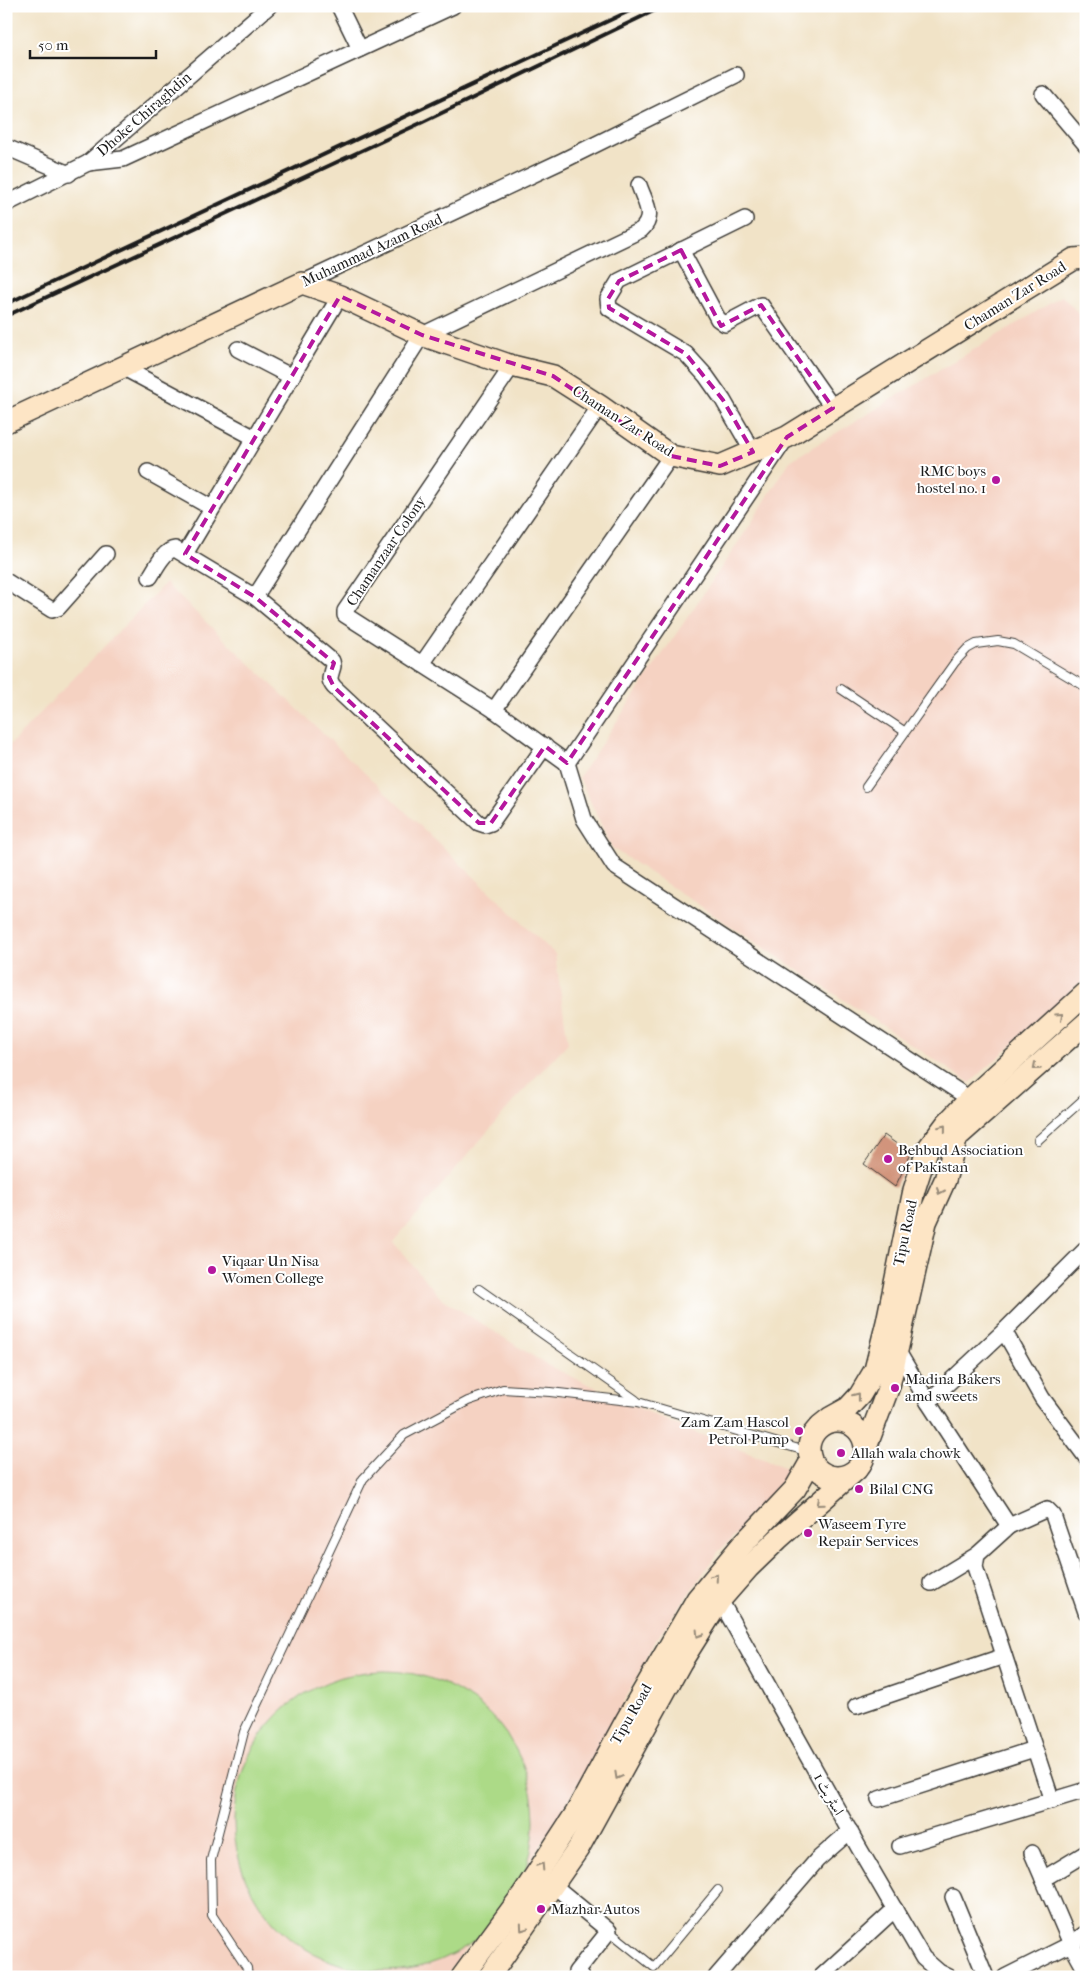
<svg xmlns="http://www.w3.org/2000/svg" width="1092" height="1983" viewBox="0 0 1092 1983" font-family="'IM FELL French Canon',Amiri,serif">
  <rect width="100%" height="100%" fill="#fff"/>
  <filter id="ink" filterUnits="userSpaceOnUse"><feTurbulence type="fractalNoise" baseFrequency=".02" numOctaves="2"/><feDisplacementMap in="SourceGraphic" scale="10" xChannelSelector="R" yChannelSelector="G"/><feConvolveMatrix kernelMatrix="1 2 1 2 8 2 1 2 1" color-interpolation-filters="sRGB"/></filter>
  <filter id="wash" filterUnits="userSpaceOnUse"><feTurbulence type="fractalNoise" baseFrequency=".0096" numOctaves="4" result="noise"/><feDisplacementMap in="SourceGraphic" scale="20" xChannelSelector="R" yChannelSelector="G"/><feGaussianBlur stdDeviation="1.12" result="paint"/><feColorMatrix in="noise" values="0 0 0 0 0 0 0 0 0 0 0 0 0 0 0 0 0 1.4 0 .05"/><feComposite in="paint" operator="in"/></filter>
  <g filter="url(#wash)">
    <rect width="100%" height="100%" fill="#f1e3c7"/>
    <!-- built -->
    <g fill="#f5d2c2">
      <path d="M1062,296L1086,321V978L970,1083L612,848L579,777L750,525L790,461Z"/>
      <path d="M165,583L555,954L568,1043L519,1095L393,1242L441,1298L547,1365L674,1424L802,1474L718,1552L656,1640L608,1733L548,1835L445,1977H6V749Z"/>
    </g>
    <!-- green -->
    <circle fill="#acda87" stroke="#647b52" cx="384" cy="1821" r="150"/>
    <g id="blocks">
      <!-- building -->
      <path fill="#d2947b" d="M884,1135L911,1154L895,1187L864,1164Z"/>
    </g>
  </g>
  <g filter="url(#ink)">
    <use href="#blocks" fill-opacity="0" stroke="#3c3a36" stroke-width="1"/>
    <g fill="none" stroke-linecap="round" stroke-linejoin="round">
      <!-- lane casing -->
      <g stroke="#3c3a36" stroke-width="10">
        <g id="lane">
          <path d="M841,689L904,731"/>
          <path d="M866,787L955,662L967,649L976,644L998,641L1014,644L1086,687"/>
          <path d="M1038,1140L1086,1097"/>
          <path d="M479,1289L636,1400"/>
          <path d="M609,1931L654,1967L718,1890"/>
          <path d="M248,1977L247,1968L212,1915L211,1860L244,1732L363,1479L404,1435L468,1401L503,1389L550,1392L638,1402L809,1452"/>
        </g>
      </g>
      <!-- street casing -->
      <g stroke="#3c3a36" stroke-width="18">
        <g id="street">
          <path d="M339,6L360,49"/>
          <path d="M1043,94L1086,145"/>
          <path d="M6,147L69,174"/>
          <path d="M88,163L123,159L453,6"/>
          <path d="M6,204L88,163L269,6"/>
          <path d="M745,219L619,281L608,299L609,308L617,313L686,354L706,376L723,400L753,452"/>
          <path d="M681,250L718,319L725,324L761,305L833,408"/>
          <path d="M302,283L562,161L736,75"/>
          <path d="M238,349L292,377"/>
          <path d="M512,366L345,611V615L494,710L567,763"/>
          <path d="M122,367L255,438"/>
          <path d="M148,472L212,508"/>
          <path d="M185,554L340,296"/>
          <path d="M150,577C156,568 164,550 175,549L255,597L332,661L333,666C331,675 327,679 334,687L479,823L485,825L491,823L545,746"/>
          <path d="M6,581L52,610L58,608L106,554"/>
          <path d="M255,597L422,335L641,230C656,216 645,203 639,185"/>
          <path d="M422,664L600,406"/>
          <path d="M494,710L671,456"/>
          <path d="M567,763L584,819L614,866L970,1099"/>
          <path d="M567,763L787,437"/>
          <path d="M1004,1331L1086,1249"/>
          <path d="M897,1350L928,1402L1009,1526L977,1555L975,1567L1052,1801"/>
          <path d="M928,1402L1004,1331L1042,1398L1086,1457"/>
          <path d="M1009,1526L1047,1509L1053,1515L1086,1612"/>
          <path d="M931,1583L977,1555"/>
          <path d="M720,1600L859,1848L923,1958L939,1972L949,1977"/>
          <path d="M856,1706L1004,1656"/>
          <path d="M879,1799L1034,1749"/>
          <path d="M900,1846L1086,1790"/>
          <path d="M1032,1853L1071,1944L1086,1971"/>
          <path d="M1043,1879L1086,1853"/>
          <path d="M553,1885L609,1931L576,1972L581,1977"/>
          <path d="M953,1897L986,1977"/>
          <path d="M716,1977L817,1860L850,1831"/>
          <path d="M821,1977L895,1909"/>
          <path d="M1005,1977L1071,1944L1086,1933"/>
        </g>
      </g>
      <!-- secondary casing -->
      <g stroke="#3c3a36" stroke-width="24">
        <g id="secondary">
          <path d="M6,422L302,283L340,296L422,335L512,366L553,376L600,406L671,456L720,466L787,437L1074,259L1086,258"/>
          <circle cx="837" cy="1449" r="28"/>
          <path d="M820,1426L830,1418L848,1408L860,1395L875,1370L887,1322L914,1190L927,1150L947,1123L970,1099L1086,993"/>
          <path d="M865,1450L889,1386L926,1222L945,1180L957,1137L1086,1023"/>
          <path d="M462,1977L523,1894L576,1813L627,1719L697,1599L742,1545L795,1489L811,1461"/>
          <path d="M489,1977L578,1849L681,1662L720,1600L748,1568L778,1539L856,1470"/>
        </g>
      </g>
      <!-- lane -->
      <use href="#lane" stroke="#fff" stroke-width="8"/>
      <!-- street -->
      <use href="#street" stroke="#fff" stroke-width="15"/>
      <!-- secondary -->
      <use href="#secondary" stroke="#fde5c5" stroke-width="21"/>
      <!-- rail -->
      <g stroke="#1c1c1c" stroke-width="4">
        <path d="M6,304L640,6"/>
        <path d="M6,316L423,122L664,6"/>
      </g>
    </g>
    <!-- one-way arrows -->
    <defs><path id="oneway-chevron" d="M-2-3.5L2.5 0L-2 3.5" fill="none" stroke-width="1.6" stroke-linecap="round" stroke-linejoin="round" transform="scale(1.25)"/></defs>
    <g stroke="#988b79">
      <use href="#oneway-chevron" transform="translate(1060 1016) rotate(-42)"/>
      <use href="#oneway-chevron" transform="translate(1036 1067) rotate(139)"/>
      <use href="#oneway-chevron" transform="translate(943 1128) rotate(-52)"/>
      <use href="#oneway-chevron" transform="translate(940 1191) rotate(114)"/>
      <use href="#oneway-chevron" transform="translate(857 1396) rotate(-52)"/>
      <use href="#oneway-chevron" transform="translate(820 1503) rotate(140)"/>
      <use href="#oneway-chevron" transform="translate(715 1577) rotate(-50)"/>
      <use href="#oneway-chevron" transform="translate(699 1634) rotate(122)"/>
      <use href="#oneway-chevron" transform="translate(618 1776) rotate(119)"/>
      <use href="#oneway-chevron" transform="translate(541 1866) rotate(-57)"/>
      <use href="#oneway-chevron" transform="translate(523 1928) rotate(125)"/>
    </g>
  </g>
  <!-- marked area -->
  <path fill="none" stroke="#b5179e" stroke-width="4" stroke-dasharray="10 6" stroke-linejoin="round" d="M681,250L721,326L761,305L833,408L787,437L567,763L545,746L491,823H479L334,687L329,677L334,663L255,597L185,554L340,296L422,335L553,376L671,456L720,466L753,452L723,400L686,354L609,308L608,299L619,281Z"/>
  <!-- markers -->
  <g fill="#b5179e" stroke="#fff" stroke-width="2">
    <circle cx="996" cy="480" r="5"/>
    <circle cx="888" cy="1159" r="5"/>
    <circle cx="212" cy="1270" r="5"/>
    <circle cx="895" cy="1388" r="5"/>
    <circle cx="799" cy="1431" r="5"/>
    <circle cx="841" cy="1453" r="5"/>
    <circle cx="859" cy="1489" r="5"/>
    <circle cx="808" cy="1533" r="5"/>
    <circle cx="541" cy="1909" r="5"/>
  </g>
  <g text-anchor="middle" stroke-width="4" stroke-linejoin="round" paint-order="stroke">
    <!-- street labels -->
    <g font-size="15" fill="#1c1c1c" stroke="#fff">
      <text transform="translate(144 114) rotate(-41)" y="5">Dhoke Chiraghdin</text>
      <text transform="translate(372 250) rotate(-25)" y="5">Muhammad Azam Road</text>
      <text transform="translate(1015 296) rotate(-32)" y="5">Chaman Zar Road</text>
      <text transform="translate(623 421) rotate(33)" y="5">Chaman Zar Road</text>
      <text transform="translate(386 551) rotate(-56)" y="5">Chamanzaar Colony</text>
      <text transform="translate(905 1233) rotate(-78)" y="5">Tipu Road</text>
      <text transform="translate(631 1714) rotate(-60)" y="5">Tipu Road</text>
      <text transform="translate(829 1794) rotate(61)" y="5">اسٹریٹ 1</text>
    </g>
    <!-- poi labels -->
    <g font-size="15" fill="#1c1c1c" stroke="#fff" text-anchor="start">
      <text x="986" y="476" text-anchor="end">RMC boys<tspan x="986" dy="17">hostel no. 1</tspan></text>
      <text x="898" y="1155">Behbud Association<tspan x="898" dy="17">of Pakistan</tspan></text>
      <text x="222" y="1266">Viqaar Un Nisa<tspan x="222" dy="17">Women College</tspan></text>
      <text x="905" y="1384">Madina Bakers<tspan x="905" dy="17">amd sweets</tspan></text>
      <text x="789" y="1427" text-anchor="end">Zam Zam Hascol<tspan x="789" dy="17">Petrol Pump</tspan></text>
      <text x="851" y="1458">Allah wala chowk</text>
      <text x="869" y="1494">Bilal CNG</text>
      <text x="818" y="1529">Waseem Tyre<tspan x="818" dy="17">Repair Services</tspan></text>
      <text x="551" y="1914">Mazhar Autos</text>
    </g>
  </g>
  <!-- margin -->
  <rect width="1092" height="1983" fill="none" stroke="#fff" stroke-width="25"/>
  <!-- scale -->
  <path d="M30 50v8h126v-8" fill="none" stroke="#1c1c1c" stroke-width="2.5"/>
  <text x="38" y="50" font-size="15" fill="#1c1c1c" stroke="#ffffff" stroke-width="4" paint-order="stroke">50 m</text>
</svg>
